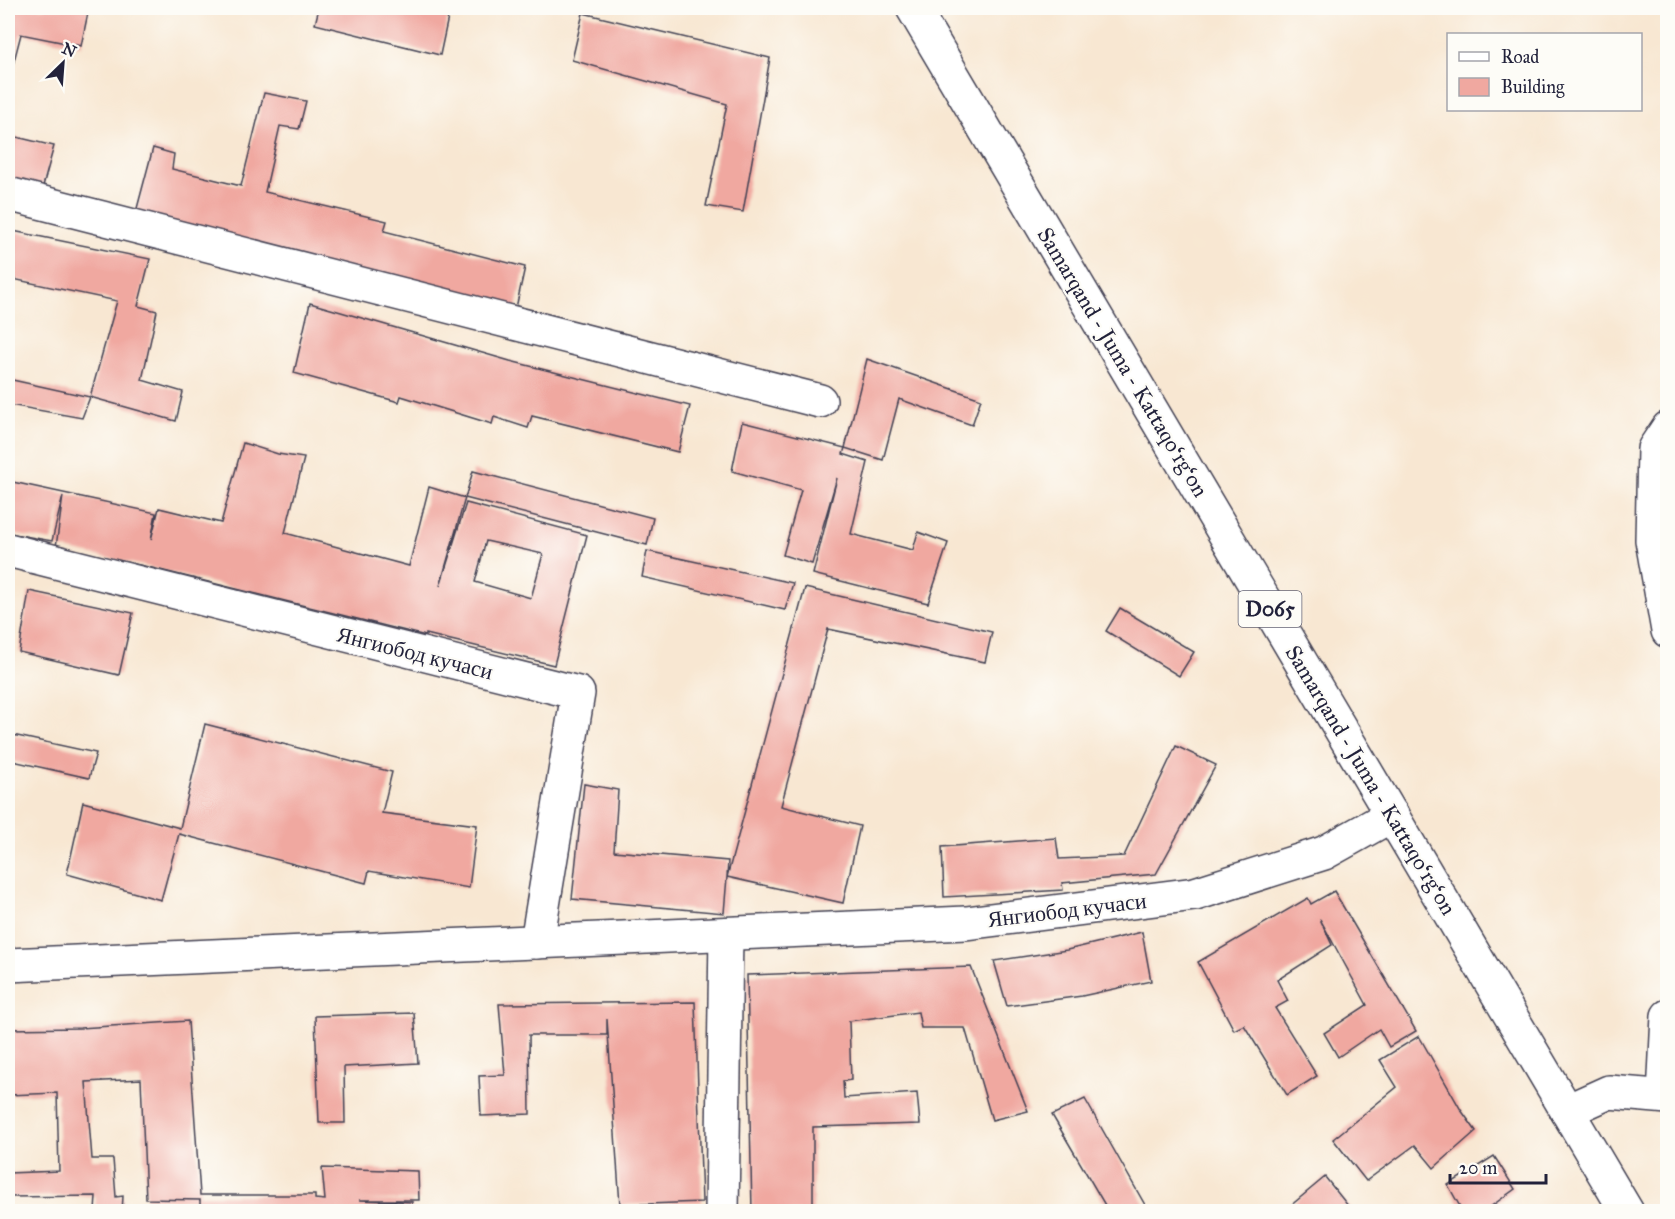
<svg xmlns="http://www.w3.org/2000/svg" width="1675" height="1219" viewBox="0 0 1675 1219" font-family="'IM FELL Great Primer',serif">
<style>
.building{fill:#f0a8a0;fill-rule:evenodd}
.lines{fill:none;stroke-linecap:round;stroke-linejoin:round}
.minor-casing{stroke:#424052;stroke-width:36}
.major-casing{stroke:#424052;stroke-width:36}
.minor{stroke:#fff;stroke-width:33}
.major{stroke:#fff;stroke-width:33}
.labels{text-anchor:middle;dominant-baseline:central;stroke-width:4.5;stroke-linejoin:round;paint-order:stroke}
.shield{fill:#fdfcf7;stroke:#646373;stroke-width:1.5}
.shield-label{font-size:21px;font-weight:bold;fill:#22223b}
.street-label{font-size:22px;fill:#22223b;stroke:#fdfcf7}
</style>
<rect width="100%" height="100%" fill="#fdfcf7"/>
<filter id="ink" filterUnits="userSpaceOnUse"><feTurbulence type="fractalNoise" baseFrequency=".0167" numOctaves="2"/><feDisplacementMap in="SourceGraphic" scale="12" xChannelSelector="R" yChannelSelector="G"/><feConvolveMatrix kernelMatrix="1 2 1 2 8 2 1 2 1" color-interpolation-filters="sRGB"/></filter>
<filter id="wash" filterUnits="userSpaceOnUse"><feTurbulence type="fractalNoise" baseFrequency=".008" numOctaves="4" result="noise"/><feDisplacementMap in="SourceGraphic" scale="24" xChannelSelector="R" yChannelSelector="G"/><feGaussianBlur stdDeviation="1.35" result="paint"/><feColorMatrix in="noise" values="0 0 0 0 0 0 0 0 0 0 0 0 0 0 0 0 0 1.4 0 .05"/><feComposite in="paint" operator="in"/></filter>
<g filter="url(#wash)">
<rect width="100%" height="100%" fill="#f8e7d2"/>
<g id="blocks">
<g class="building">
<polygon points="8,8 89,8 81,46 21,34 8,84"/>
<polygon points="319,8 450,8 440,55 315,24"/>
<polygon points="583,13 770,58 743,212 706,206 727,104 572,60"/>
<polygon points="264,93 306,101 299,129 280,126 265,192 387,221 384,231 525,267 514,317 135,216 153,148 174,154 172,169 241,186"/>
<polygon points="8,135 54,146 43,186 8,178"/>
<polygon points="8,230 150,259 138,306 157,311 142,380 183,392 176,421 90,397 117,301 8,278"/>
<polygon points="310,303 510,361 690,406 678,452 532,416 528,428 494,417 492,424 401,396 399,402 294,373"/>
<polygon points="867,359 981,399 972,425 899,399 883,460 845,448"/>
<polygon points="8,379 90,397 82,418 10,405 8,411"/>
<polygon points="742,422 845,448 843,454 868,462 851,534 913,550 918,532 948,543 928,603 813,574 837,478 812,564 783,555 801,490 732,471"/>
<path d="M243,443L278,454L304,458L285,533L409,566L429,487L465,498L473,471L653,518L647,545L465,498L440,586L466,503L587,535L554,665L426,634V636L144,566L56,547L63,496L52,541L8,533V481L156,513L151,540L159,508L221,523ZM486,541L543,554L531,598L475,582Z"/>
<polygon points="647,551 793,583 785,610 642,577"/>
<polygon points="805,588 992,632 985,662 828,629 781,806 860,826 843,903 727,877 724,913 572,899 584,784 618,790 614,851 728,861 727,877"/>
<polygon points="29,591 133,613 119,675 19,652"/>
<polygon points="1120,608 1194,652 1179,676 1106,631"/>
<polygon points="205,724 392,772 382,813 477,825 469,888 369,871 366,883 179,834 161,900 67,874 83,802 180,828"/>
<polygon points="8,734 96,753 89,778 8,760"/>
<polygon points="1176,746 1216,765 1156,874 1062,883 1063,890 944,897 942,847 1056,838 1059,859 1124,856"/>
<polygon points="1334,891 1416,1031 1389,1047 1379,1029 1338,1057 1324,1033 1367,1005 1320,919 1332,945 1277,980 1288,1001 1275,1008 1317,1076 1287,1095 1244,1025 1234,1030 1198,962 1308,898 1311,904"/>
<polygon points="1142,932 1151,981 1082,996 1007,1006 994,961 1067,950"/>
<polygon points="971,967 1028,1111 992,1120 965,1028 921,1028 918,1012 849,1021 851,1080 843,1081 844,1098 917,1093 920,1124 813,1127 813,1212 752,1212 747,975"/>
<polygon points="695,1002 702,1202 620,1205 607,1019 607,1035 529,1035 530,1114 481,1116 479,1076 505,1075 499,1004"/>
<polygon points="414,1013 418,1063 344,1067 345,1123 319,1123 315,1016"/>
<polygon points="188,1021 200,1195 315,1195 315,1199 325,1200 322,1168 418,1171 419,1200 359,1200 412,1202 411,1212 200,1212 200,1200 146,1199 141,1079 86,1082 92,1159 113,1159 116,1197 123,1196 122,1212 95,1212 96,1196 8,1197 8,1173 59,1171 57,1093 8,1095 8,1029 80,1028"/>
<polygon points="1419,1036 1461,1110 1476,1131 1434,1168 1415,1145 1366,1181 1333,1139 1397,1087 1380,1060"/>
<polygon points="1085,1099 1149,1212 1109,1212 1052,1115"/>
<polygon points="1494,1156 1515,1189 1483,1212 1463,1212 1448,1185"/>
<polygon points="1325,1177 1353,1212 1283,1212"/>
</g>
</g>
</g>
<g filter="url(#ink)">
<use href="#blocks" fill-opacity="0" stroke="#424052" stroke-width="1.5"/>
<g class="lines">
<defs>
<g id="minor">
<polyline points="8,194 820,401"/>
<polyline points="1668,428 1654,449 1652,540 1668,631"/>
<polyline points="8,550 578,693 537,942"/>
<polyline points="8,965 966,923 1195,894 1324,853 1392,815"/>
<polyline points="1664,1096 1668,1016"/>
<polyline points="1567,1111 1609,1092 1668,1097"/>
<polyline points="722,1212 726,934"/>
</g>
<polyline id="major" points="913,8 1627,1212"/>
</defs>
<use href="#minor" class="minor-casing"/>
<use href="#major" class="major-casing"/>
<use href="#minor" class="minor"/>
<use href="#major" class="major"/>
</g>
</g>
<g class="labels">
<rect class="shield" x="1238.5" y="591" width="63" height="36" rx="4.5"/>
<g class="shield-label">
<text x="1270" y="609">D065</text>
</g>
<g class="street-label">
<text transform="translate(1123 362) rotate(59)">Samarqand - Juma - Kattaqo‘rg‘on</text>
<text transform="translate(415 653) rotate(14)">Янгиобод кучаси</text>
<text transform="translate(1371 780) rotate(59)">Samarqand - Juma - Kattaqo‘rg‘on</text>
<text transform="translate(1067 910) rotate(-7)">Янгиобод кучаси</text>
</g>
</g>
<rect width="1675" height="1219" fill="none" stroke="#fdfcf7" stroke-width="30"/>
<rect x="1447" y="33" width="195" height="78" fill="#fdfcf7" stroke="#a5a5ac" stroke-width="1.5"/>
<rect x="1459" y="52" width="30" height="9" fill="#ffffff" stroke="#a5a5ac" stroke-width="1.5"/>
<text x="1501" y="63" font-size="18" fill="#22223b">Road</text>
<rect x="1459" y="78" width="30" height="18" fill="#f0a8a0" stroke="#a5a5ac" stroke-width="1.5"/>
<text x="1501" y="93" font-size="18" fill="#22223b">Building</text>
<g transform="translate(63 63) rotate(25)" stroke="#fdfcf7" stroke-width="4.5" paint-order="stroke">
<path d="M0-4.5L10 22L0 15L-10 22Z" fill="#22223b"/>
<text y="-9" font-size="16" font-weight="bold" text-anchor="middle" fill="#22223b">N</text>
</g>
<path d="M1450 1174v9h96v-9" fill="none" stroke="#22223b" stroke-width="3"/>
<text x="1459" y="1174" font-size="18" fill="#22223b" stroke="#fdfcf7" stroke-width="4.5" paint-order="stroke">20 m</text>
</svg>
